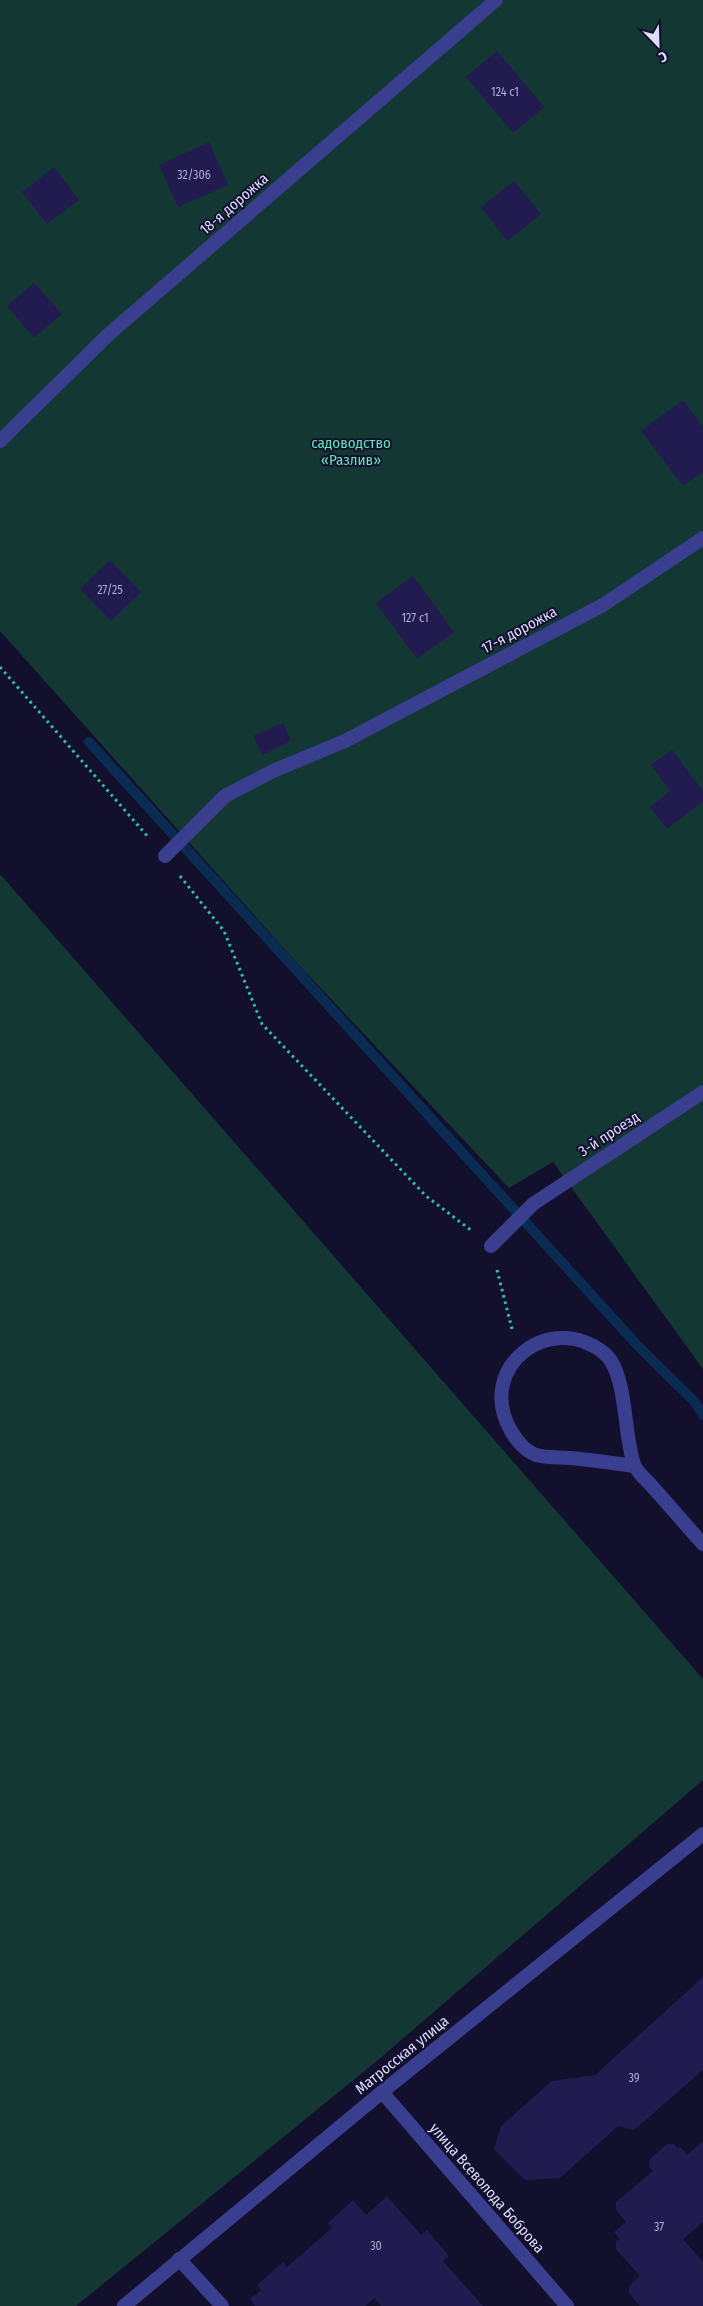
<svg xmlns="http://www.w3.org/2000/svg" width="703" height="2306" viewBox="0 0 703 2306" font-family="'Fira Sans Condensed',sans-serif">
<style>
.green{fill:#133833}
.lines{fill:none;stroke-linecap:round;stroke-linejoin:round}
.stream{stroke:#0b2c52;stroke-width:10}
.building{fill:#211b4f}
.path{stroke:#2bc5ac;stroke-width:3;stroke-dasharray:2.5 4;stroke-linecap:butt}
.service{stroke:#393e8e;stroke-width:14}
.minor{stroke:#393e8e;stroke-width:14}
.labels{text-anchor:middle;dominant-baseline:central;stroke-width:4;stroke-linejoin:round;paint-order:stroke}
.number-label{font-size:12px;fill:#aeacd3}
.street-label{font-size:15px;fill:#ddf;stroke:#13102d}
.park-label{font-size:15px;fill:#61e6b8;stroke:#13102d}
</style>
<rect width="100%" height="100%" fill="#13102d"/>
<g class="green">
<polygon points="0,0 703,0 703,1369 553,1162 509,1188 297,963 0,631"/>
<polygon points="0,874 703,1679 703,1780 378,2060 76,2306 0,2306"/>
</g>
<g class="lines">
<polyline class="stream" points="89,742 638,1346 695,1402 703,1415"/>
</g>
<g class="building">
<polygon points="497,51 544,107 513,133 466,77"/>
<polygon points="209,142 228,185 178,207 159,165"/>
<polygon points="54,167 79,200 47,224 22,192"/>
<polygon points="514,181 541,214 507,241 481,207"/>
<polygon points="34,283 62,314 34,338 7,306"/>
<polygon points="683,400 703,427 703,472 683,486 641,431"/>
<polygon points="110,560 141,592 111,621 80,589"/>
<polygon points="413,576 454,632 417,659 376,603"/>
<polygon points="283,723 291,741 262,755 253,736"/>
<polygon points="672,750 703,791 703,801 667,829 650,807 670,791 651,765"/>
<polygon points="703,1977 703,2070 634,2130 618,2126 560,2178 525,2180 494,2149 501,2126 552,2081 595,2075"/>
<polygon points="703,2141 703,2222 683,2239 703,2262 703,2306 640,2306 629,2293 629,2286 640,2276 616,2249 616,2241 620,2239 614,2232 626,2222 616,2210 616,2202 653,2171 649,2167 650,2159 667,2144 674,2144 678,2149 681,2147 687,2155"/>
<polygon points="387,2196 421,2235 427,2230 449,2256 443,2261 483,2306 381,2306 374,2298 365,2306 255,2306 250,2299 261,2290 257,2285 283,2262 287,2267 332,2228 328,2223 353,2200 366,2215"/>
</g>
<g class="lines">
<g class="path">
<polyline points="0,667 149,838"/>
<polyline points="180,876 224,931 262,1024 426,1196 472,1231"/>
<polyline points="497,1270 512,1329"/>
</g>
<g class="service">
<polyline points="165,856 225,796 273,771 345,741"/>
<polyline points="491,1246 533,1204"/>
<polyline points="179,2259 222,2306"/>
</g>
<g class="minor">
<polyline points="0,441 109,334 496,0"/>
<polyline points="345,741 603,605 703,538"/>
<polyline points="533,1204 703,1092"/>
<path d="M634,1466C613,1463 592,1460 570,1458C560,1457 546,1458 536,1455C525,1451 515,1439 510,1429C476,1367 550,1310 604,1353C628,1373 623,1434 634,1464C636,1471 645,1479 650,1484C668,1504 685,1524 703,1544"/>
<polyline points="382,2092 567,2306"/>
<polyline points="124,2306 382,2092 703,1834"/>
</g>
</g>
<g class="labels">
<g class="number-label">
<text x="505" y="92">124 с1</text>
<text x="194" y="175">32/306</text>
<text x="110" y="590">27/25</text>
<text x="415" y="618">127 с1</text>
<text x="634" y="2078">39</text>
<text x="659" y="2227">37</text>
<text x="376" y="2246">30</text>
</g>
<g class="street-label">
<text transform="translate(234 204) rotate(-41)">18-я дорожка</text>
<text transform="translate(519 630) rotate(-28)">17-я дорожка</text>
<text transform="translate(609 1134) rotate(-33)">3-й проезд</text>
<text transform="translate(402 2055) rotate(-39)">Матросская улица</text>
<text transform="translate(487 2188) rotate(49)">улица Всеволода Боброва</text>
</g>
<g class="park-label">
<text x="351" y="443">садоводство<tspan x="351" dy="17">«Разлив»</tspan></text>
</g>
</g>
<g transform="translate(658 45) rotate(157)" stroke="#13102d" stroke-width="4" paint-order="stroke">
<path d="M0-4L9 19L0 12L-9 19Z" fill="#ddddff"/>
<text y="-8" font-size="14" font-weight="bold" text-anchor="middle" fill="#ddddff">С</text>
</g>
</svg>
